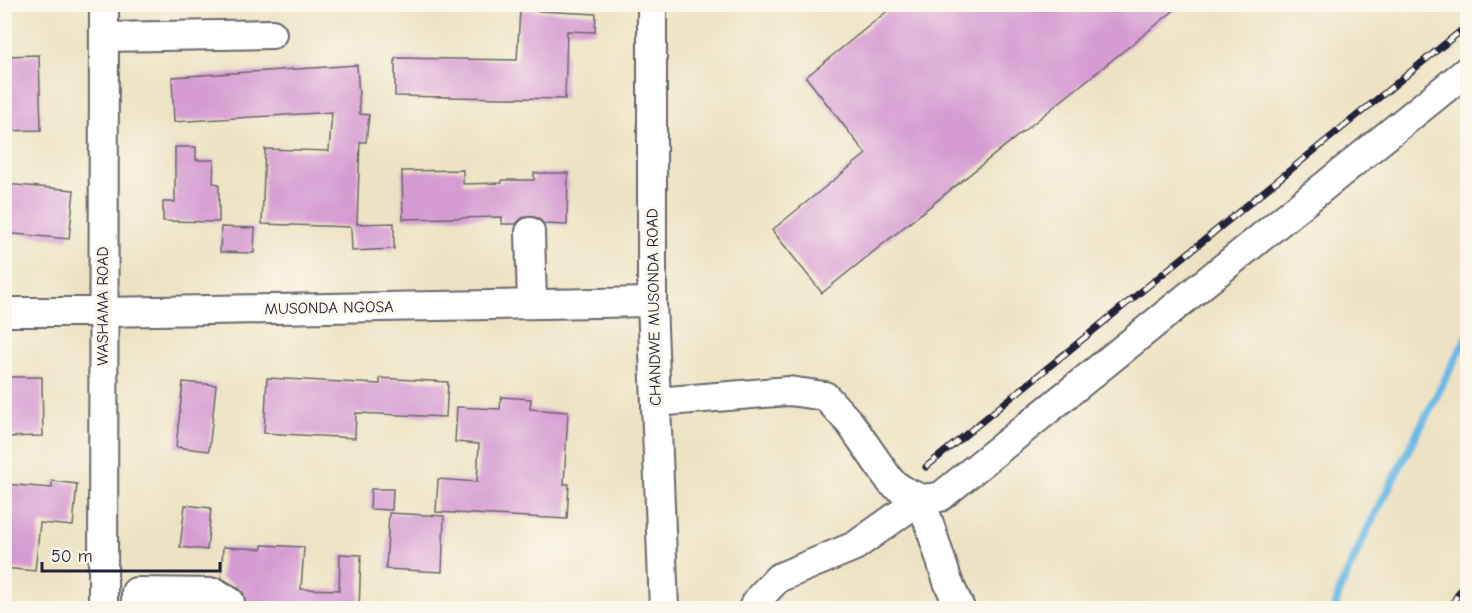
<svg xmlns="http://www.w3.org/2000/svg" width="1472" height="613" viewBox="0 0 1472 613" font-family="'Comic Neue',sans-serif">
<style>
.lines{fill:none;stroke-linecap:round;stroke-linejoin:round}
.stream{stroke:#6bb9e5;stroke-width:8}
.building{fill:#d69bd2}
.minor-casing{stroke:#69666b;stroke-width:32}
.minor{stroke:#fff;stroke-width:28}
.rail-casing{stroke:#22223b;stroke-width:7}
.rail{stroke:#fbf7ec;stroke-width:4.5;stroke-dasharray:14;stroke-linecap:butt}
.labels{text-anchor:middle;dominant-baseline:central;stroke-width:6;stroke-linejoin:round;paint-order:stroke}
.street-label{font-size:16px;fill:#22223b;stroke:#fbf7ec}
</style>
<rect width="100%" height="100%" fill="#fbf7ec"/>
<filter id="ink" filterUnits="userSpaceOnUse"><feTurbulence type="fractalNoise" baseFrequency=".0167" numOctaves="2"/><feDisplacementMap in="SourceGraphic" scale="12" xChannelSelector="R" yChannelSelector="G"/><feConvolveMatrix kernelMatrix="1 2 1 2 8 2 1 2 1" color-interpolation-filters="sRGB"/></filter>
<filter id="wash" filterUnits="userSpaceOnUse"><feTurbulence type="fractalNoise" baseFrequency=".008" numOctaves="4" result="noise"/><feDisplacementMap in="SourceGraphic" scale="24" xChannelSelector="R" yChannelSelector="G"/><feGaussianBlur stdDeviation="1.35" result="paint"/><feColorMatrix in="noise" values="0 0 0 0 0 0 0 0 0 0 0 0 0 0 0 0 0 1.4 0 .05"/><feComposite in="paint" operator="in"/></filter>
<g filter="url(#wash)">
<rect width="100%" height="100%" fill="#ede3c4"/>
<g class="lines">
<polyline class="stream" points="1335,608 1340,589 1368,528 1468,335"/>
</g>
<g id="blocks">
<g class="building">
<polygon points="896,4 1182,4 822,293 772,230 866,154 806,77"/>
<polygon points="520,10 596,14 595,32 567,31 565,99 395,96 395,58 517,60"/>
<polygon points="39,55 41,130 4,131 4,56"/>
<polygon points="357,65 360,114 369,115 366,142 360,142 357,224 394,223 394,249 352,251 351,227 262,224 265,149 329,151 332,112 174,122 172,77"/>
<polygon points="175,147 196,147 196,160 214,160 213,183 219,184 219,222 163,221 163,202 175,202"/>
<polygon points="463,170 463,184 502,183 502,180 534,180 534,173 568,173 567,225 544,224 538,218 530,216 522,218 516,224 502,224 502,217 403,219 402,171"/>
<polygon points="4,184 74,190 69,239 4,233"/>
<polygon points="221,227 255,228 254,253 220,252"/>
<polygon points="4,377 42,377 43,436 4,437"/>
<polygon points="267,378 380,384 380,378 448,382 446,417 356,413 355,438 264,433"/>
<polygon points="183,382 216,385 209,451 176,447"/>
<polygon points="501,397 531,399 530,409 568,412 564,484 569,484 567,519 436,512 438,479 477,482 479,444 455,442 457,407 500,409"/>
<polygon points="52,481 77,484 73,526 40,523 35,571 4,568 4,484 52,488"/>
<polygon points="371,489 393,489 392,510 370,509"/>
<polygon points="185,505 211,508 207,550 180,547"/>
<polygon points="389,513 444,516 442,572 386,569"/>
<polygon points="262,545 304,547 301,589 339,590 340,554 361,555 359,609 246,609 244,594 239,588 221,578 223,547 262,549"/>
</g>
</g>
</g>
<g filter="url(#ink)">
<use href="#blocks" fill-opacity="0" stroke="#69666b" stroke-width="1.5"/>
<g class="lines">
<defs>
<g id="minor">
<polyline points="652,4 652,302 664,608"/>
<polyline points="104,37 272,34"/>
<polyline points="530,232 532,304"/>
<polyline points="4,312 103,312 652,302"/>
<polyline points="656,402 789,391 825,396 850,423 891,482 904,491 921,499 940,497 1468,70"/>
<polyline points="103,608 104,4"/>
<polyline points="136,608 136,592 216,593 230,602 230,608"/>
<polyline points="753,608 760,597 778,578 855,546 921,499 948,582 960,608"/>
</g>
</defs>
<use href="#minor" class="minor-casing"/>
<use href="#minor" class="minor"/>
<defs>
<g id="rail">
<polyline points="926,467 1468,25"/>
<polyline points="1450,608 1468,577"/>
</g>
</defs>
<use href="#rail" class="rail-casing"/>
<use href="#rail" class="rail"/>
</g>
</g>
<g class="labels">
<g class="street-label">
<text transform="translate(103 306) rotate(-90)">WASHAMA ROAD</text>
<text transform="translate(654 307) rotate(-91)">CHANDWE MUSONDA ROAD</text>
<text transform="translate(329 308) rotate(-1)">MUSONDA NGOSA</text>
</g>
</g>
<rect width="1472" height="613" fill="none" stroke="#fbf7ec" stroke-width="24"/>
<path d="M42 562v9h178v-9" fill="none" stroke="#22223b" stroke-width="3"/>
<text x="51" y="562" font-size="18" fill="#22223b" stroke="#fbf7ec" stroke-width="4.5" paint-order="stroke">50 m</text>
</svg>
